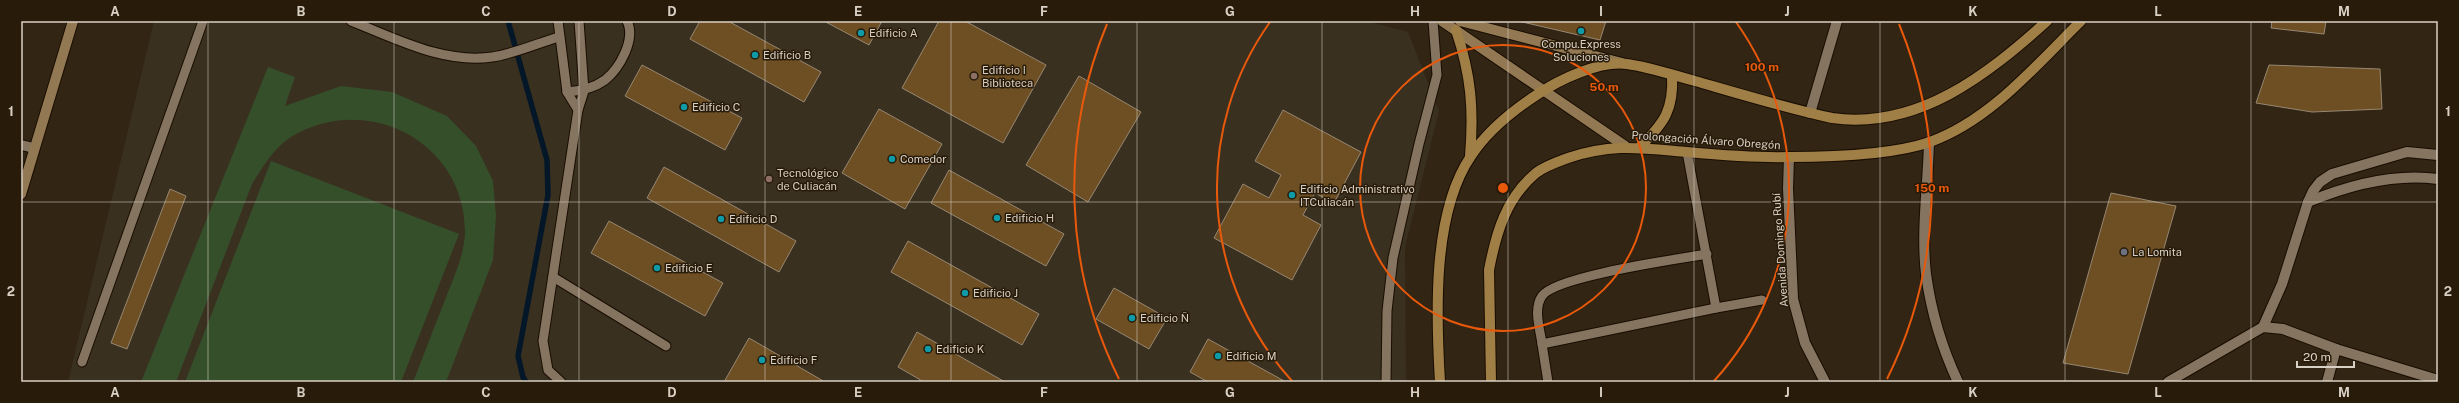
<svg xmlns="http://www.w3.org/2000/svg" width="2459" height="403" viewBox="0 0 2459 403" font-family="'Public Sans',sans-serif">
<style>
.commercial{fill:#3a3020}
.green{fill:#354f2b}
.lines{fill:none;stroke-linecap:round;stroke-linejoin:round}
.stream{stroke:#031728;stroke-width:5.5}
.building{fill:#6d4f23;stroke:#978772}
.lane-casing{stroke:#190d00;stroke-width:11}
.street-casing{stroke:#190d00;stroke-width:12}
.secondary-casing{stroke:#190d00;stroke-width:12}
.primary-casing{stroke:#190d00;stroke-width:12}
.lane{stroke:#847460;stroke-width:9}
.street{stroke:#847460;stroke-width:10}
.secondary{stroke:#927954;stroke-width:10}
.primary{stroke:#a07f47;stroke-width:10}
.grid{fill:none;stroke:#d9d0c5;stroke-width:1;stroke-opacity:0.55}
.ring{fill:none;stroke:#e8590c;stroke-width:2}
.culture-dot{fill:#0f9aa8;stroke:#281b09;stroke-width:1.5}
.education-dot{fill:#8d6e63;stroke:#281b09;stroke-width:1.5}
.worship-dot{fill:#6b7280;stroke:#281b09;stroke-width:1.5}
.labels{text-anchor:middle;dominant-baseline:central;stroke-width:3;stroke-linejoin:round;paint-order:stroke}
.poi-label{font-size:11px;fill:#d9d0c5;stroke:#281b09;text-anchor:start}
.street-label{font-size:11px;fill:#d9d0c5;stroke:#281b09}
.centre{fill:#e8590c;stroke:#281b09;stroke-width:2}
.ring-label{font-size:12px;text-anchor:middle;font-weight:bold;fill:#e8590c;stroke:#281b09;stroke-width:3;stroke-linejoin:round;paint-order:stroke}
.neatline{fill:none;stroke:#d9d0c5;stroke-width:1.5}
.grid-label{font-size:13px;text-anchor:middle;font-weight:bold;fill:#d9d0c5}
</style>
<rect width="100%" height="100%" fill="#322513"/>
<polygon class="commercial" points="154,21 1366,21 1408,32 1439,111 1405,247 1406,382 68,382"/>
<g class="green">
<path d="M268,67L295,77L285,106L341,86L392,92L447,116L476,146L493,181L496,216L493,260L446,382H413C424,355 434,327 445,300C453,279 465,254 465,231C465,145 373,94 298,133C277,143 264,165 252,184L176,382H141Z"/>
<polygon points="271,161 459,234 401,382 185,382"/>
</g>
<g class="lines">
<polyline class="stream" points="508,21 547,160 548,195 518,356 523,377 526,382"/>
</g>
<g class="building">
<polygon points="700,21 728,21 821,72 804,102 690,39"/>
<polygon points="824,21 882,21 869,45"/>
<polygon points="939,21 965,21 1046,65 1003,143 902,88"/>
<polygon points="1518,21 1606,21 1600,40"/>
<polygon points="2272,21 2326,21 2324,34 2271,28"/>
<polygon points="642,65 742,118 725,150 625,96"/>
<polygon points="2269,65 2380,69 2382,109 2312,112 2256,103"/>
<polygon points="1079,76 1141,112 1088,202 1026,165"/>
<polygon points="879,109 942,144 905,209 842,173"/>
<polygon points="1283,110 1361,152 1334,203 1315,193 1303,215 1321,225 1292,280 1214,238 1243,184 1269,198 1281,175 1255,161"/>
<polygon points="664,167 796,241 779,272 647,198"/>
<polygon points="949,170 1064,234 1046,266 931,203"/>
<polygon points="170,189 186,196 127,349 111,343"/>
<polygon points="2111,193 2176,206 2128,374 2063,363"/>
<polygon points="609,221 723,283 705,316 591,253"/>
<polygon points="908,241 1039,314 1022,345 891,272"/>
<polygon points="1114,288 1167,318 1149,349 1096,319"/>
<polygon points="917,332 1005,382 924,382 898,367"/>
<polygon points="749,338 825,382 724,382"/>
<polygon points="1208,339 1286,382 1208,382 1190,372"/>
</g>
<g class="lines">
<defs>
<g id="lane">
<path d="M351,21C395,38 443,64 492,57C514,54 538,43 559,37"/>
<polyline points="558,21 567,92 578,110"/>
<path d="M567,92C581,91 594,88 605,80C620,68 636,39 627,21"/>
<polyline points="553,277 666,346"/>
<polyline points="1716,308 1762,300"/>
<path d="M1542,344C1540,329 1533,309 1542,296C1555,276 1678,259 1707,254"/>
<polyline points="82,362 203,21"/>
<polyline points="561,382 548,370 543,341 578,110 584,91 579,21"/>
<polyline points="1386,382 1387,311 1393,258 1419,144 1437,75 1433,21"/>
<polyline points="1548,382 1542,344 1716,308 1687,152"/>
</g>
<g id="street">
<polyline points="1810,113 1837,21"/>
<path d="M1929,142C1928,185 1921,232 1926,274C1931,311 1942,348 1958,382"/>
<polyline points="21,145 34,148"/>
<polyline points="1789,157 1788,188 1793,299 1805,343 1825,382"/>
<path d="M2308,202C2349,185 2394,173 2438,179"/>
<polyline points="2263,327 2282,284 2308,202 2313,191 2320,182 2332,174 2407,152 2438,155"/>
<polyline points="2168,382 2263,327 2283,329 2336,349 2438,380"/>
<polyline points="2327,382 2336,349"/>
</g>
<g id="secondary">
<polyline points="1442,21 1625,146"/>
<polyline points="1460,21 1622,63"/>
<polyline points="21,194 73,21"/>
</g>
<g id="primary">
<path d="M1456,30C1471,75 1474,109 1470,156"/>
<path d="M1640,147C1664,123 1674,110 1672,75"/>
<path d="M1440,382C1436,315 1432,213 1471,156C1488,130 1512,111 1538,94C1559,80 1600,60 1627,64C1649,67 1673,75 1695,81C1740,94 1786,108 1832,118C1918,130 1987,75 2047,21"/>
<path d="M1491,382L1489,270C1496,233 1506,198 1536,173C1545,166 1557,162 1568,158C1612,143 1641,148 1687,152C1720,155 1755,158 1789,157C1830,157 1892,155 1930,142C1991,120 2036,65 2081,21"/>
</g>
</defs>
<use href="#lane" class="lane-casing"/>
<use href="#street" class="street-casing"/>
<use href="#secondary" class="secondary-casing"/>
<use href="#primary" class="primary-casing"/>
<use href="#lane" class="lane"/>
<use href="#street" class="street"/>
<use href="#secondary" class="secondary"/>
<use href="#primary" class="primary"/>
</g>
<path class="grid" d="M208,21V382M394,21V382M579,21V382M765,21V382M951,21V382M1137,21V382M1322,21V382M1508,21V382M1694,21V382M1880,21V382M2065,21V382M2251,21V382M21,202H2438"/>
<g class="ring">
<circle cx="1503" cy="188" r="143"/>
<path d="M1292 381A286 286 0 0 1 1270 22M1736 22A286 286 0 0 1 1714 381"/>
<path d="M1119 379A429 429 0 0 1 1107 24M1899 24A429 429 0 0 1 1887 379"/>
</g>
<g class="culture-dot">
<circle cx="1581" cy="31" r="4"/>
<circle cx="861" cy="33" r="4"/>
<circle cx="755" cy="55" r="4"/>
<circle cx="684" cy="107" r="4"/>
<circle cx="892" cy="159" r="4"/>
<circle cx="1292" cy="195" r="4"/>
<circle cx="997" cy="218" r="4"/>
<circle cx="721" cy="219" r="4"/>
<circle cx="657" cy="268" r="4"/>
<circle cx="965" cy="293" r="4"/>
<circle cx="1132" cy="318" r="4"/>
<circle cx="928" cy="349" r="4"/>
<circle cx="1218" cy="356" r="4"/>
<circle cx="762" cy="360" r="4"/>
</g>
<g class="education-dot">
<circle cx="974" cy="76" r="4"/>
<circle cx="769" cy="179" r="4"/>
</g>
<circle class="worship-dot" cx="2124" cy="252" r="4"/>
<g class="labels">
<g class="poi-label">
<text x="869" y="33">Edificio A</text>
<text x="1581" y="44" text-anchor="middle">Compu.Express<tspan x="1581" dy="13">Soluciones</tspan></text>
<text x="763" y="55">Edificio B</text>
<text x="982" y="70">Edificio I<tspan x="982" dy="13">Biblioteca</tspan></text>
<text x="692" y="107">Edificio C</text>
<text x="900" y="159">Comedor</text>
<text x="777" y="173">Tecnológico<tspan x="777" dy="13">de Culiacán</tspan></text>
<text x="1300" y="189">Edificio Administrativo<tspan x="1300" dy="13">ITCuliacán</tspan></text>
<text x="1005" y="218">Edificio H</text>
<text x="729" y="219">Edificio D</text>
<text x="2132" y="252">La Lomita</text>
<text x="665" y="268">Edificio E</text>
<text x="973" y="293">Edificio J</text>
<text x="1140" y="318">Edificio Ñ</text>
<text x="936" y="349">Edificio K</text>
<text x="1226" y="356">Edificio M</text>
<text x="770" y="360">Edificio F</text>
</g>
<g class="street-label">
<text transform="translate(1706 140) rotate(4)">Prolongación Álvaro Obregón</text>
<text transform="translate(1780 250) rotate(-94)">Avenida Domingo Rubí</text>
</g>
</g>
<circle cx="1503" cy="188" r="6" class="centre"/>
<g class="ring-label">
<text x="1762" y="71">100 m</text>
<text x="1604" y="91">50 m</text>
<text x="1932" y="192">150 m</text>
</g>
<rect width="2459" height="403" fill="none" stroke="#281b09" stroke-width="44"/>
<path d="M2297 361v6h57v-6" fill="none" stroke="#d9d0c5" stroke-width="2"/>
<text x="2303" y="361" font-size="12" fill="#d9d0c5" stroke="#281b09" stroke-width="3" paint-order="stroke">20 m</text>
<rect x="22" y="22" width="2415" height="359" class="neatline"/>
<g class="grid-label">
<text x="115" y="16">A</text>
<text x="301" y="16">B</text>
<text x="486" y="16">C</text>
<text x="672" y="16">D</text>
<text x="858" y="16">E</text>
<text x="1044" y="16">F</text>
<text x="1230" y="16">G</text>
<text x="1415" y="16">H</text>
<text x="1601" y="16">I</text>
<text x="1787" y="16">J</text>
<text x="1973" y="16">K</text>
<text x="2158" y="16">L</text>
<text x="2344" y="16">M</text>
<text x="11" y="116">1</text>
<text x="2448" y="116">1</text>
<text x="11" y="296">2</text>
<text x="2448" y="296">2</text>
<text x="115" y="397">A</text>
<text x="301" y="397">B</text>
<text x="486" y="397">C</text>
<text x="672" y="397">D</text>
<text x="858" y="397">E</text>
<text x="1044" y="397">F</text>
<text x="1230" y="397">G</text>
<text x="1415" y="397">H</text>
<text x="1601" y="397">I</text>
<text x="1787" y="397">J</text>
<text x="1973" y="397">K</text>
<text x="2158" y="397">L</text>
<text x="2344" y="397">M</text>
</g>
</svg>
